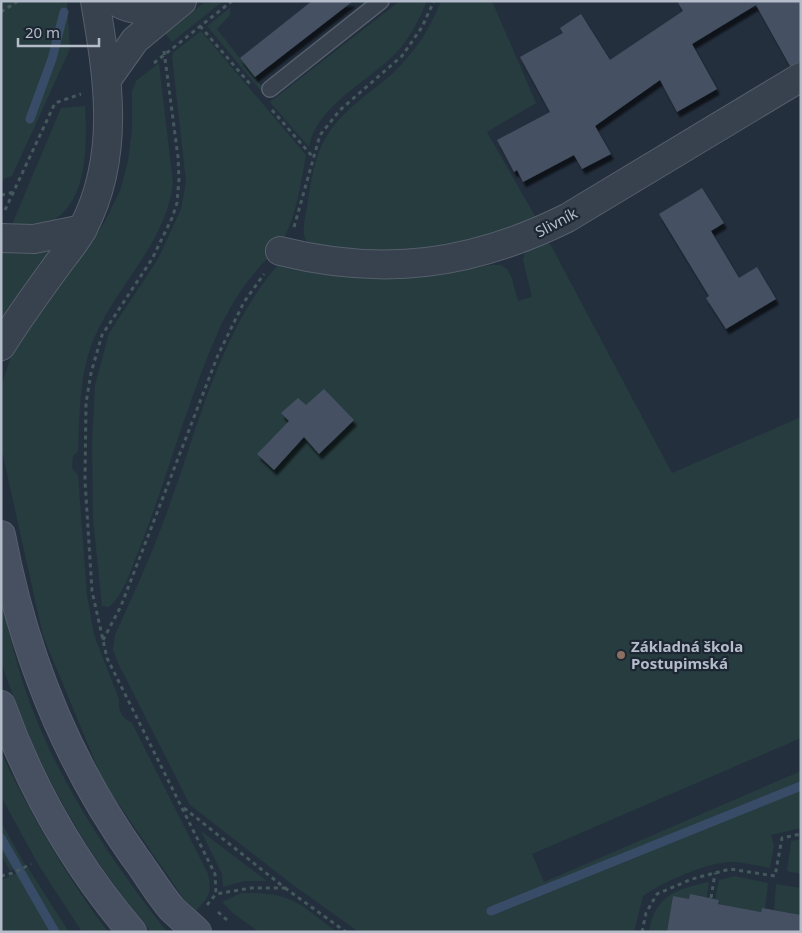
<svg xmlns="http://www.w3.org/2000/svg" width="802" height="933" viewBox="0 0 802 933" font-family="'Noto Sans',sans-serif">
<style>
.green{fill:#263c3f}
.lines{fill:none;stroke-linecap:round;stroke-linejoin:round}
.stream{stroke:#394c67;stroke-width:9}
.building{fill:#455162;filter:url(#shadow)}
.lane-casing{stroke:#565f6c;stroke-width:18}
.street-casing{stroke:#565f6c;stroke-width:30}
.secondary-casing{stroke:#565f6c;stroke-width:30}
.path{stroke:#44595c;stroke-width:3;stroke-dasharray:4 4;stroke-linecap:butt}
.lane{stroke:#38414e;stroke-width:15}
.street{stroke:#38414e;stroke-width:28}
.secondary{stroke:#465061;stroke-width:28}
.education-dot{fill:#8d6e63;stroke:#1d2633;stroke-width:2}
.labels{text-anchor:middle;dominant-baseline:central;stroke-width:4.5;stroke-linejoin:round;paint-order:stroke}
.street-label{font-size:15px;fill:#b4bcc9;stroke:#1d2633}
.poi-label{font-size:15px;font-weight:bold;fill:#b4bcc9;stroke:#1d2633;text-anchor:start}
</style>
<defs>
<filter id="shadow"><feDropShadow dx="3" dy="5.5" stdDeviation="1" flood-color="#0009"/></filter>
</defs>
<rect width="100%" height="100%" fill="#242f3e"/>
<g class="green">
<polygon points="1,1 67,1 70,49 12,176 1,180"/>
<polygon points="206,1 223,1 172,42 165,33"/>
<path d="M400,1H427C419,20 410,38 396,53C369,81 316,106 309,147L270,102Z"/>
<path d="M441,1H492L536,103L487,132L539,223C517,231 493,242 470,246C443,250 324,260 307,242C303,237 304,230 304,224C310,196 311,160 327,136C343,109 371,93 393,73C415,52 430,29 441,1Z"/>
<polygon points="230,8 230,15 217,29 264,89 261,91 207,26"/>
<path d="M201,31L306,155C301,182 297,212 285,236C277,250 266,259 256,271C241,288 227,312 218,332C187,402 168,476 140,547C132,566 125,593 109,607L102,606L93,519L92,442L95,385L109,333L158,259L181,209L186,182L172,56L174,52Z"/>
<path d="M159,63L173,183C166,242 119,283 96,334C79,370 80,412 78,451L73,456L72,468L78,475L87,595L94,635L119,699C118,711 121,717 132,723L208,874C212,894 209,896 196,911L186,902L104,783L43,636L1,446V387L11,356L25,328L104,223L120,191L128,161L132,130V92L136,81Z"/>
<path d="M85,106C87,143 89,205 48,223C37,228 22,227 10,229L61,108Z"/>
<path d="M548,240L672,473L801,417V738L532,854L544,882L801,771V828L771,835L774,845L770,868C758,866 744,862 731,862C708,862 663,882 643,896L634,932H359L293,885L190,805L118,663L113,650L115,635C132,597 150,559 164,520C198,431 217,333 282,260L395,277L443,273L491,265H501L507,269L512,279L518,301L532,297L523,260L525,252Z"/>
<polygon points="60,241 1,322 1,248"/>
<path d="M1,602C9,630 15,658 24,686C54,776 109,858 167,932H151C95,866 48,787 17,706C12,691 4,674 1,659C0,641 1,620 1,602Z"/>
<path d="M1,752C31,816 66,876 108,932H82L38,864L2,798Z"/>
<polygon points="1,822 25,865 10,871 1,854"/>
<polygon points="201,831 267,881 245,881 223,887 222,874"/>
<polygon points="801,839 801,874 787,871 791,841"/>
<polygon points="28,868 69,932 1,932 1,880"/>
<polygon points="735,876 768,883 765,908 762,908 761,912 718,904 719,900 715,899 719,880"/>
<path d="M709,882L707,897L689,899L673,896L667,932H649C655,896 675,889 709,882Z"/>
<polygon points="776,884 801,888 801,920 792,913 774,910"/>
<path d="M241,893C292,892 298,903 337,932H259L234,914L222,902Z"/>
</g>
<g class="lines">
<g class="stream">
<polyline points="30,119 52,59 64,12"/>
<polyline points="1,838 55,932"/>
<polyline points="491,911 801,786"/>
</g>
</g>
<g class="building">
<polygon points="312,1 353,1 255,77 240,58"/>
<polygon points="677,1 801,1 801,61 790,66 756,5 692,44 717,89 677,112 660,80 595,126 611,154 582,169 574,155 523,182 517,170 514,172 497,140 550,112 520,57 563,33 560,28 581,14 610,60 683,11"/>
<polygon points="702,188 724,223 711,231 739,278 757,267 776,299 726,329 706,298 709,296 659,214"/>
<polygon points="324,389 354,420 319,454 304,437 274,470 257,454 289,421 281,413 298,398 306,405"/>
<polygon points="690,894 719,900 718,904 761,912 762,908 801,915 801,932 667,932 673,896 689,899"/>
</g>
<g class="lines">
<defs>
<polyline id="lane" points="270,89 381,1"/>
<g id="street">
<path d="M115,1C136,14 153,10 176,5"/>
<polyline points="108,78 135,40 182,1"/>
<polyline points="1,238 34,239 83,229"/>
<path d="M280,251C384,277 472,265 567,218L801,77"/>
<path d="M1,346C18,319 36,294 55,268C64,255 76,242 83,228C121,156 108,77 95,1"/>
</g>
<g id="secondary">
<path d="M1,535C23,652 66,760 134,856C147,873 158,893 172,909C180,917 189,924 197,932"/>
<path d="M1,705C31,788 75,865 132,932"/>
</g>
</defs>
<use href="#lane" class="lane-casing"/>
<use href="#street" class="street-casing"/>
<use href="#secondary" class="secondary-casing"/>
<g class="path">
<polyline points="1,12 18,1"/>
<polyline points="200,26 250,84"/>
<polyline points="164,51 178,157 179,179 177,203 172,218 152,259 102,335 91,373 86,403 85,481 92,591 107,658 215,874 216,894 207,905"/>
<polyline points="154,63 232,1"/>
<polyline points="272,110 312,156"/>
<polyline points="1,195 15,192"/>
<polyline points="5,210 55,103 81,94"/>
<polyline points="294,227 320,135 340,110 402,56 422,27 434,1"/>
<polyline points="103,640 121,606 218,355 244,302 264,274"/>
<polyline points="184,808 285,888 251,888 216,894"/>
<polyline points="1,876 13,873 31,864"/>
<polyline points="285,888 346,932"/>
<polyline points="711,898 715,873"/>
<polyline points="218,912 227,920"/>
<polyline points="642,932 646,913 657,894 692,879 730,869 775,876 782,838 801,834"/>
</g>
<use href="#lane" class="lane"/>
<use href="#street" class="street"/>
<use href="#secondary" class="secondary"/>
</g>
<circle class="education-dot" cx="621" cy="655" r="5"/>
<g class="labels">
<g class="street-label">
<text transform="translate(556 222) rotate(-28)">Slivník</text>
</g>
<g class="poi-label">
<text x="631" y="646">Základná škola<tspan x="631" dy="17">Postupimská</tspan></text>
</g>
</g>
<rect width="802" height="933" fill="none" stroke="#b4bcc9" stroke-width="5"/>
<path d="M18 38v8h81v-8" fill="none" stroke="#b4bcc9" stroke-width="2.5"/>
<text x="25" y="38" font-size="15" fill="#b4bcc9" stroke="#1d2633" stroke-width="4" paint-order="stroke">20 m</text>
</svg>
